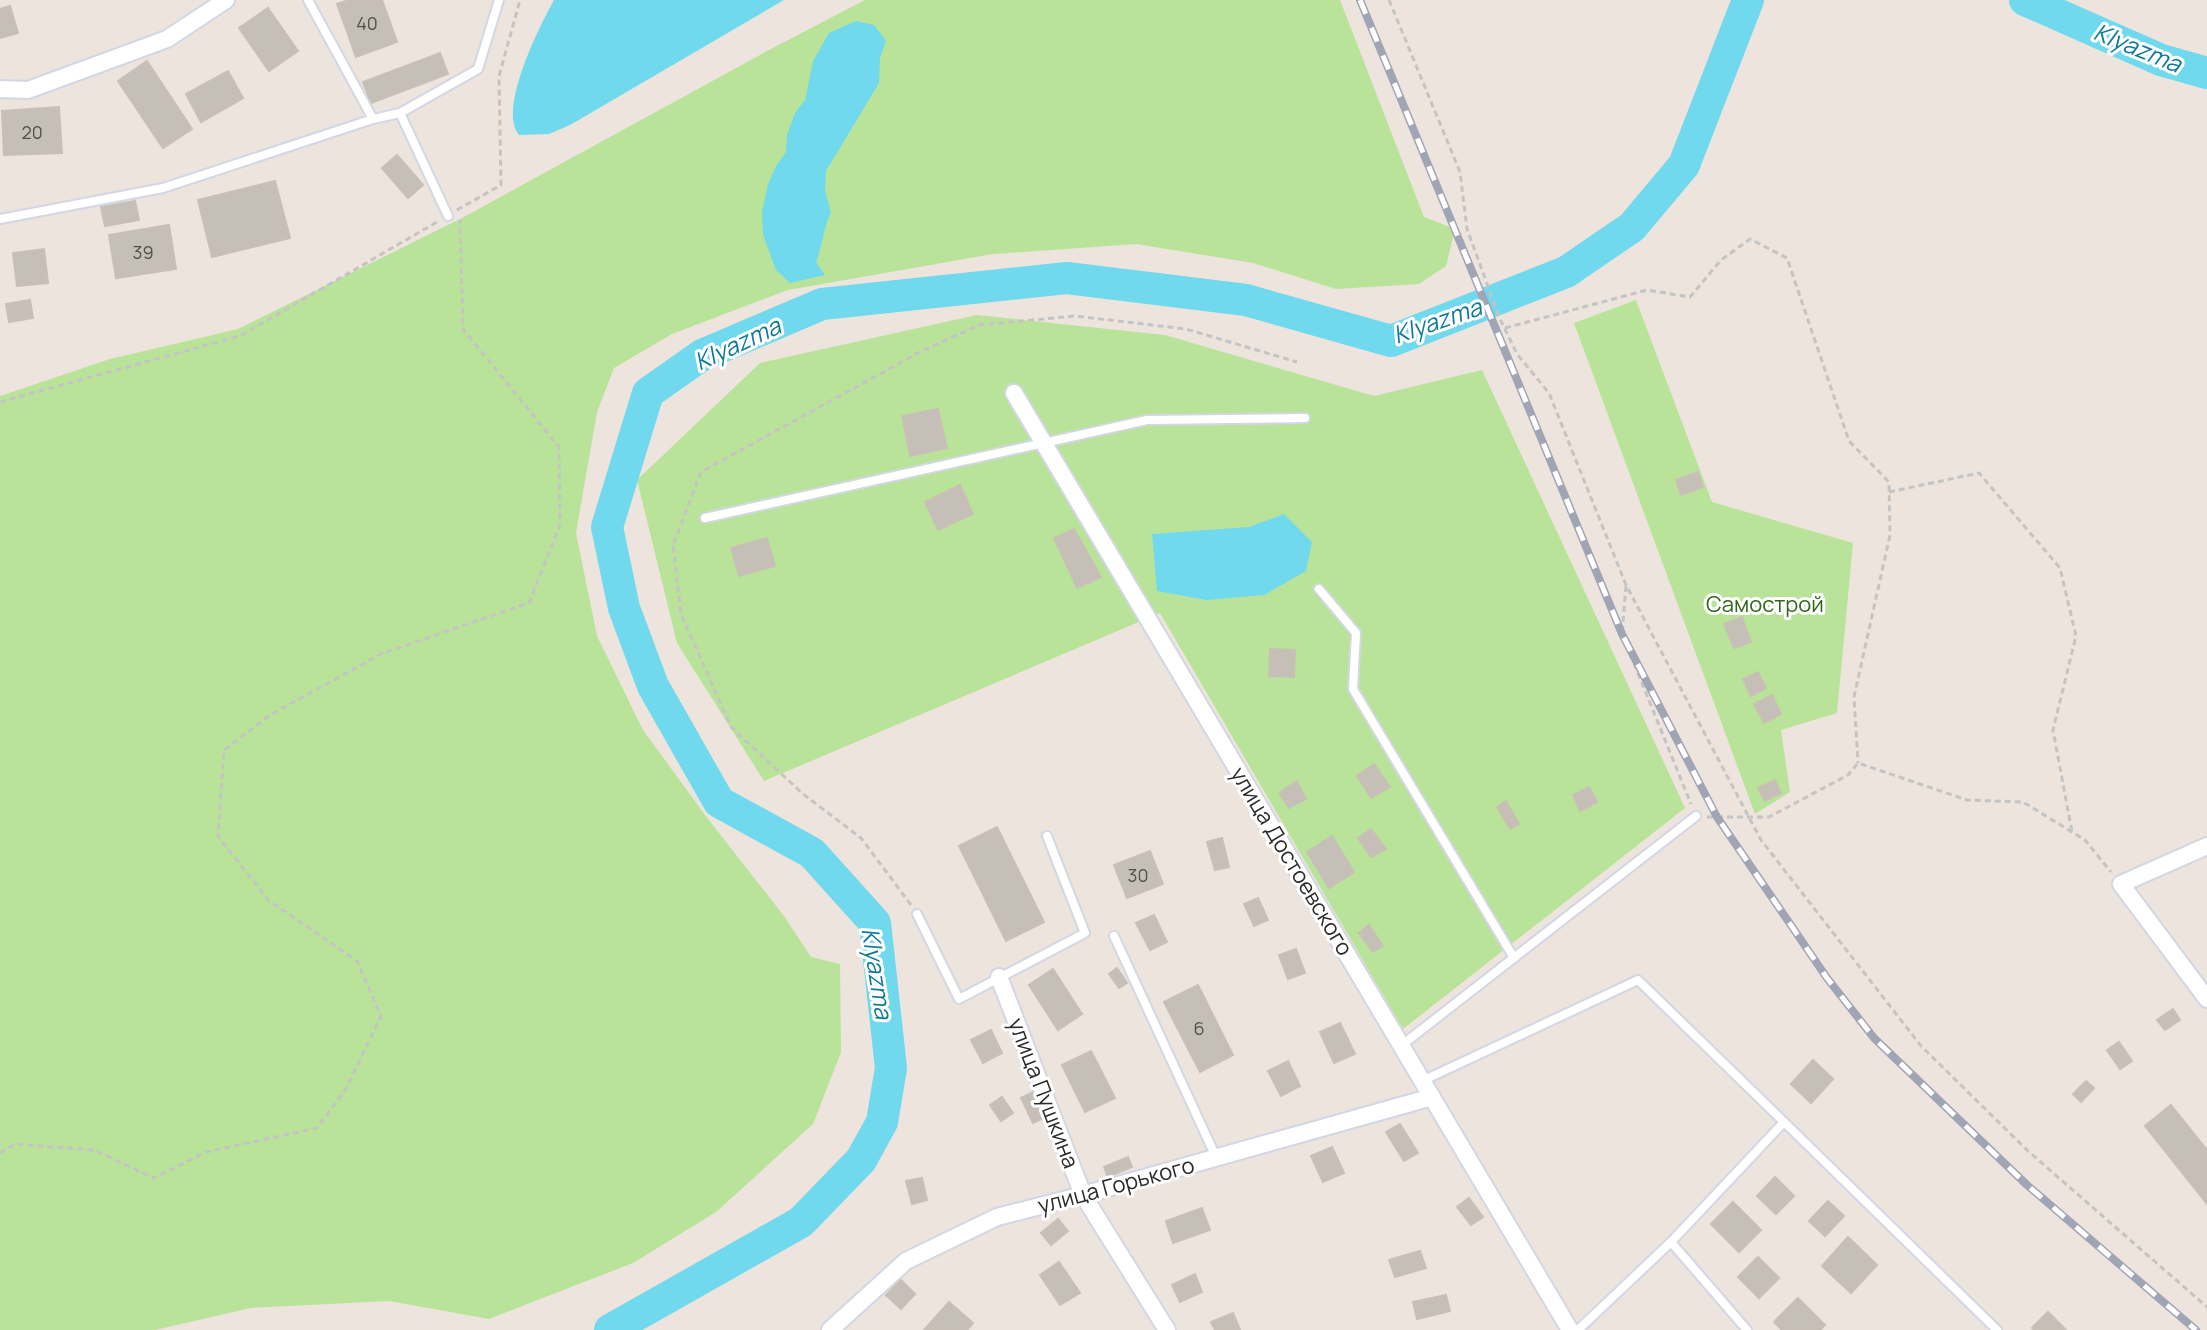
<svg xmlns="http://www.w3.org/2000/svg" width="2207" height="1330" viewBox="0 0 2207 1330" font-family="Manrope,sans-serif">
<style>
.green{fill:#bae39a}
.water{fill:#71d9ed}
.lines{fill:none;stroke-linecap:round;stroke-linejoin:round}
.river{stroke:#71d9ed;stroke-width:32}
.building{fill:#c5bfb8;stroke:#c8c0b6;stroke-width:2}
.service-casing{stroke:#d2d7e3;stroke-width:12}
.minor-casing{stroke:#d2d7e3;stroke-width:20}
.path{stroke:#c4c4c4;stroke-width:3;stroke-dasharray:6 4;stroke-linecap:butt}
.service{stroke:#fff;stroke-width:8}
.minor{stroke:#fff;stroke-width:16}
.rail-casing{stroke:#a0a5b5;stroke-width:8}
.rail{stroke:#fff;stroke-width:5;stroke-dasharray:15;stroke-linecap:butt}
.labels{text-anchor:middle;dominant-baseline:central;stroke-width:6;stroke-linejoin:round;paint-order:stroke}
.number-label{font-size:18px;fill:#52504e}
.park-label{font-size:22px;fill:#33671b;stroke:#fff}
.street-label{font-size:22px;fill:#2b2b2b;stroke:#fff}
.water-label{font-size:24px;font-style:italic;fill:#0f799b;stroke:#fff}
</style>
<rect width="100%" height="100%" fill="#ece4dd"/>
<g class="green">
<polygon points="865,0 1340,0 1424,217 1455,229 1446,266 1419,284 1336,289 1253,263 1136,244 993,254 788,290 672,334 614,368 597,412 576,533 597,636 643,730 705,815 784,916 811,957 840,964 841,1052 813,1124 716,1212 633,1263 489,1319 389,1301 251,1308 155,1330 0,1330 0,396 110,359 238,329 460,219 767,51"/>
<polygon points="1636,300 1712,502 1853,543 1837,713 1781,730 1790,792 1755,814 1574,323"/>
<polygon points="977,315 1165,335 1374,396 1482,370 1685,808 1403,1029 1160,613 764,781 677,643 637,480 760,363"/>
</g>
<g class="water">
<path d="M554,0H784L570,125L549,134L519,135C497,110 540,25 554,0Z"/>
<path d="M856,21L874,25L886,41L880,58L879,83L826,171L825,191L831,212C823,228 823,245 816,262L825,275L790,283L776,270L763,235L762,212L768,184L776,166L786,152L787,135L795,113L805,100L813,61L829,33Z"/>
<polygon points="1284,514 1312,542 1306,571 1264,595 1206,600 1157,591 1152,534 1249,527"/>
</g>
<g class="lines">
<g class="river">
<polyline points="2025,0 2161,60 2207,73"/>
<polyline points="610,1330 801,1222 861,1160 882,1122 891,1068 875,923 812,853 719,802 653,686 624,608 607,527 648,393 702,355 822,304 1067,278 1246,300 1391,341 1566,272 1632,227 1684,165 1748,0"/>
</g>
</g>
<g class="building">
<polygon points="349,0 382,0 397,42 356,57 337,4"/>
<polygon points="10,6 18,33 0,38 0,9"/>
<polygon points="268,8 298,51 269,71 239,28"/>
<polygon points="440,53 448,74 371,103 363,82"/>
<polygon points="147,61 192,129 163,148 118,81"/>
<polygon points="228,71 243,98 201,122 186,94"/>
<polygon points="59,107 62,153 4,155 2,111"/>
<polygon points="397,155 423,185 408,198 382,168"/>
<polygon points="275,181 290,238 212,257 198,200"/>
<polygon points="135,201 139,220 105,226 101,207"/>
<polygon points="169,225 176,269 116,278 109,235"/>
<polygon points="44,249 48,283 17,286 13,253"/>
<polygon points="30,300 33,318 9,322 6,304"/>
<polygon points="938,409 947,448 910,456 902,416"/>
<polygon points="1698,472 1703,487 1681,495 1676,480"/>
<polygon points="960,485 973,514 938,530 925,502"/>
<polygon points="1074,529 1101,577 1077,588 1054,538"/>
<polygon points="767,538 775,566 739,576 731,548"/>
<polygon points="1742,617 1751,642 1734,648 1724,624"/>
<polygon points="1270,649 1295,650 1294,677 1269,676"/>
<polygon points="1758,672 1766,688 1751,696 1743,679"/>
<polygon points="1772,695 1781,714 1764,723 1754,704"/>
<polygon points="1374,764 1390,787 1371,798 1357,776"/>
<polygon points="1775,780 1781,793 1765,801 1758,788"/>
<polygon points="1297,781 1306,799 1289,808 1279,793"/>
<polygon points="1589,787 1597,802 1580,811 1573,795"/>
<polygon points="1506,801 1519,824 1510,829 1497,807"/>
<polygon points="997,827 1044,922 1006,941 959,846"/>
<polygon points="1371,829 1386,849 1371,857 1358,838"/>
<polygon points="1332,836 1354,872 1329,888 1307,852"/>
<polygon points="1222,838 1229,867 1215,870 1207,842"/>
<polygon points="1150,851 1163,884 1127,898 1114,865"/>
<polygon points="1258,898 1268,920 1254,926 1244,904"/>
<polygon points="1154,915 1167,942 1150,950 1136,923"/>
<polygon points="1369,925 1383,946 1373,952 1359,933"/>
<polygon points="1296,949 1305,973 1288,979 1279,955"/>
<polygon points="1117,968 1127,983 1119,988 1109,974"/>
<polygon points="1053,969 1082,1014 1058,1030 1029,985"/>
<polygon points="1198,985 1233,1055 1200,1072 1164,1002"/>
<polygon points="2173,1009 2180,1020 2165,1030 2157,1020"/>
<polygon points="1340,1023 1355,1054 1334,1063 1320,1032"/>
<polygon points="991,1030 1002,1053 983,1063 971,1040"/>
<polygon points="2119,1042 2132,1061 2120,1069 2107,1050"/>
<polygon points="1091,1051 1115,1098 1085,1112 1062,1065"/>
<polygon points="1813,1060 1833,1079 1811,1103 1791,1084"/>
<polygon points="1288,1061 1300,1086 1281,1096 1268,1071"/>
<polygon points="2086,1081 2094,1088 2081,1102 2073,1094"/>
<polygon points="1033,1092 1046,1117 1033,1123 1021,1098"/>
<polygon points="1002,1097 1013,1113 1001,1121 990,1105"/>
<polygon points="2171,1105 2207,1150 2207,1204 2145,1126"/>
<polygon points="1400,1124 1418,1153 1404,1161 1386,1132"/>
<polygon points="1332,1147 1344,1173 1323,1182 1311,1156"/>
<polygon points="1128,1157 1132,1167 1108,1177 1104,1167"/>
<polygon points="1775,1177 1794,1196 1776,1214 1757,1196"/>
<polygon points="922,1178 927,1200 912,1204 906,1181"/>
<polygon points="1469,1198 1483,1217 1471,1225 1457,1207"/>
<polygon points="1828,1201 1844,1216 1825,1236 1809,1221"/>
<polygon points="1733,1202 1761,1230 1739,1252 1711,1224"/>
<polygon points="1202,1208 1210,1230 1173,1243 1166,1221"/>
<polygon points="1058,1219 1068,1231 1051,1245 1041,1233"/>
<polygon points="1848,1237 1877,1265 1851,1293 1822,1266"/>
<polygon points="1420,1251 1426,1268 1395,1277 1389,1260"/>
<polygon points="1758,1257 1779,1278 1759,1298 1738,1277"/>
<polygon points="1059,1262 1080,1293 1060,1305 1040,1275"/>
<polygon points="1195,1274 1202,1292 1180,1302 1172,1285"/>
<polygon points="901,1280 915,1294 901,1309 886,1295"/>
<polygon points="1446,1295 1450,1311 1417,1319 1413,1302"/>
<polygon points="1798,1298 1825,1325 1820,1330 1782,1330 1774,1322"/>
<polygon points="949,1302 973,1323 967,1330 924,1330"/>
<polygon points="2048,1312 2066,1330 2034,1330 2032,1328"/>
<polygon points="1233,1313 1240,1330 1215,1330 1211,1322"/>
</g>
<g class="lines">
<defs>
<g id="service">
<polyline points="400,113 478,69 499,0"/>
<polyline points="373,119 400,113 448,216"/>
<polyline points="0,219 163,188 373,119 308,0"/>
<polyline points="705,518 1147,420 1305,418"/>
<polyline points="1319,589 1356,633 1353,689 1514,958"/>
<polyline points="917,914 959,999 1085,933 1047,836"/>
<polyline points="1114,936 1216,1157"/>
<polyline points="1402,1045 1696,816"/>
<polyline points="1422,1081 1638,980 1784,1122"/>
<polyline points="1671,1242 1747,1330"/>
<polyline points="1578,1330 1671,1242 1784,1122 1997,1330"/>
</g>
<g id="minor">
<polyline points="0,89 28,90 167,39 226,0"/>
<polyline points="1014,393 1570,1330"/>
<polyline points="999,977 1083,1195 1167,1330"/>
<polyline points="2207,999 2121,884 2207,846"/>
<polyline points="830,1330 906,1261 997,1217 1083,1195 1432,1097"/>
</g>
</defs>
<use href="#service" class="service-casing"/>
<use href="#minor" class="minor-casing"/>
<g class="path">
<polyline points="1389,0 1460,172 1467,229 1500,319 1517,354 1549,393 1626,585 1761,840 1921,1046 2028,1151 2207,1307"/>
<polyline points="457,210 501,185 499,76 520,0"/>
<polyline points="1505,328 1647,290 1690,297 1721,260 1750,239 1787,258 1849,441 1889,482 1890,535 1854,697 1858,763"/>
<polyline points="0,402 240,336 437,222"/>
<polyline points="1889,492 1979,473 2060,568 2076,636 2053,730 2072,832"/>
<polyline points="1626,586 1622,634 1691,804"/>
<polyline points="1707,817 1769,817 1848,775 1858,763 1967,800 2023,802 2085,840 2111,872"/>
<polyline points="911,905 861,838 803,794 731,727 681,614 673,545 701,472 920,352 979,325 1075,316 1186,329 1297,362"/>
<polyline points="0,1153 15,1144 94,1150 154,1178 206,1152 317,1128 346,1089 381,1016 357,961 268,900 218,836 224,750 270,715 383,653 529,603 560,525 559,447 463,329 460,220"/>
</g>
<use href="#service" class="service"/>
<use href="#minor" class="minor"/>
<defs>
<polyline id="rail" points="1360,0 1622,634 1717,817 1827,978 1874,1038 2027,1185 2196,1330"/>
</defs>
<use href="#rail" class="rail-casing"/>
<use href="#rail" class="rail"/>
</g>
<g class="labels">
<g class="number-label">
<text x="367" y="23">40</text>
<text x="32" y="132">20</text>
<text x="143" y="252">39</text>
<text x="1138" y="875">30</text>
<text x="1199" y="1028">6</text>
</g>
<g class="park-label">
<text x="1765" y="604">Самострой</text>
</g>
<g class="street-label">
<text transform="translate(1292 861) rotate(59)">улица Достоевского</text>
<text transform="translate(1044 1093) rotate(69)">улица Пушкина</text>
<text transform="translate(1116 1185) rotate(-15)">улица Горького</text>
</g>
<g class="water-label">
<text transform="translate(2138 47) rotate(22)">Klyazma</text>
<text transform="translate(1437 320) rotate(-19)">Klyazma</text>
<text transform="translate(737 343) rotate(-25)">Klyazma</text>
<text transform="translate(878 973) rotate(81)">Klyazma</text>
</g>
</g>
</svg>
